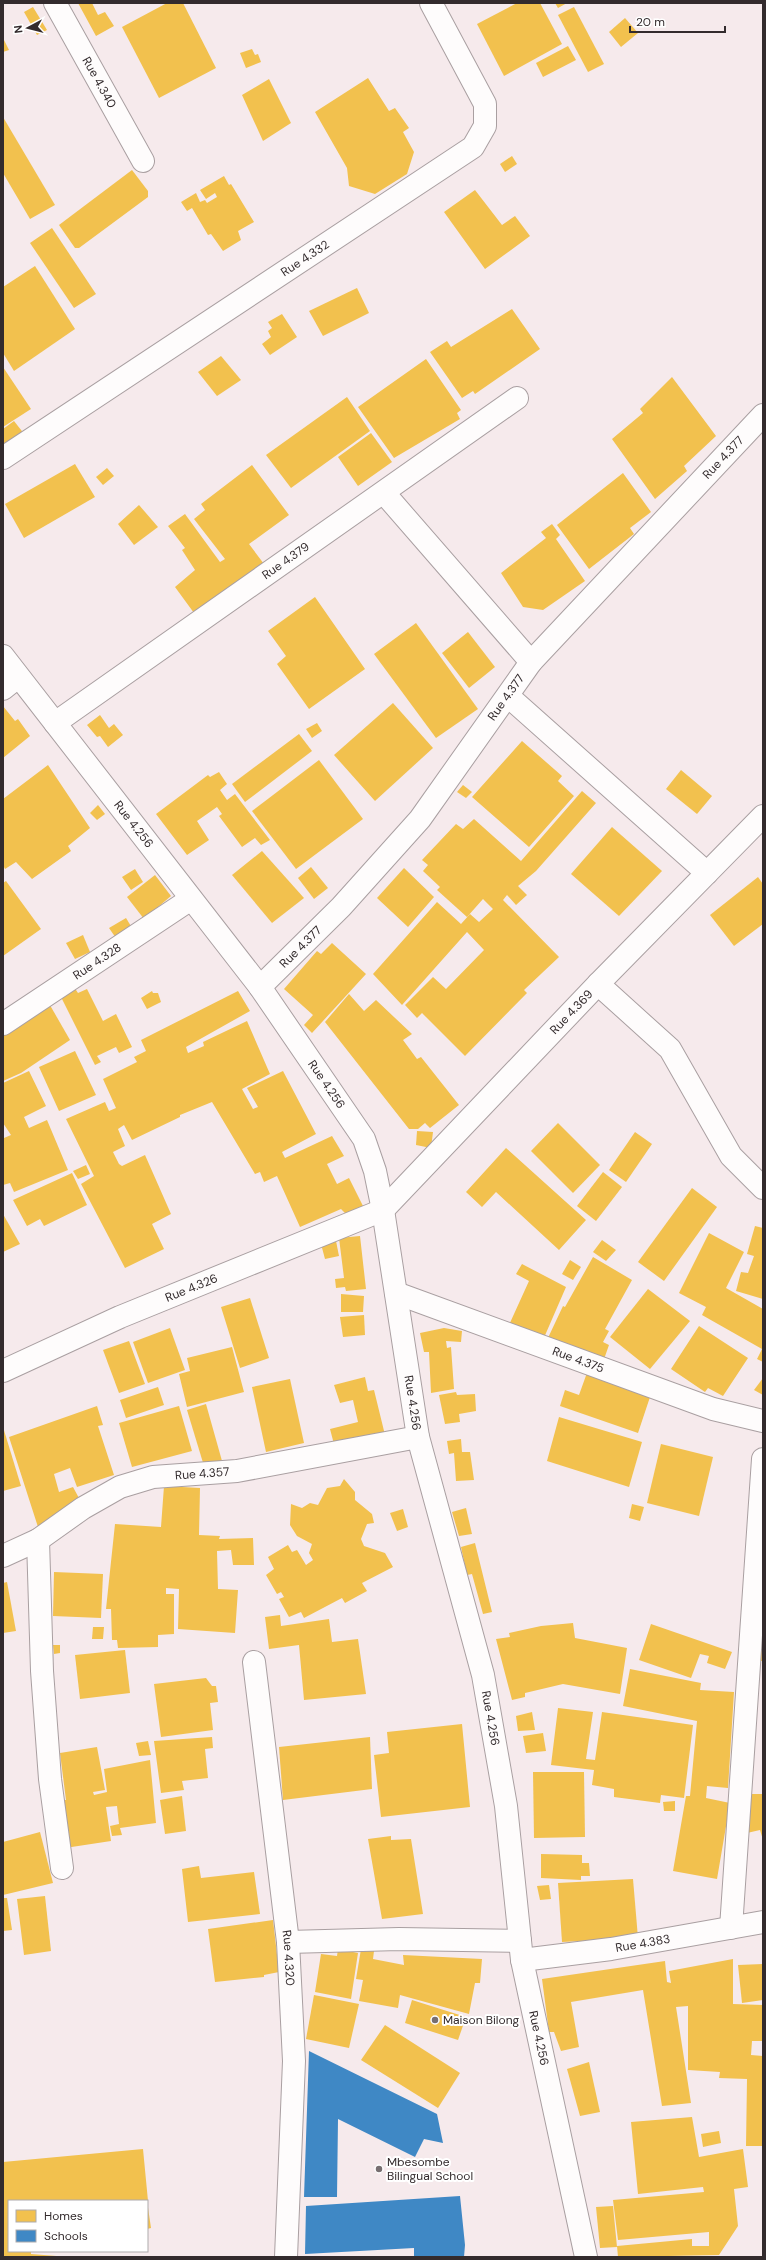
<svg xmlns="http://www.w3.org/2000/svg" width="766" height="2260" viewBox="0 0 766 2260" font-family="'DM Sans',sans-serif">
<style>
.homes{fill:#f2c14e}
.schools{fill:#3f88c5}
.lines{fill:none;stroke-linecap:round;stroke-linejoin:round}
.minor-casing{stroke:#a99fa1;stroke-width:24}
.minor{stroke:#fefcfc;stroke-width:22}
.poi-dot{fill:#776e70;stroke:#fff;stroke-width:1.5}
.labels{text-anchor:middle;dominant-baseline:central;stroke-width:4;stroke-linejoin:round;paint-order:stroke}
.street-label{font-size:12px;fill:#332b2d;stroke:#fff}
.poi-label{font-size:12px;fill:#332b2d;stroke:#fff;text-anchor:start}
</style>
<rect width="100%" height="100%" fill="#f6eaec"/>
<g class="homes">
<polygon points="78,3 92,3 98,15 105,12 114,26 96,36"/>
<polygon points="167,3 183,3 216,68 159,98 122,27"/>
<polygon points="517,3 540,3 562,44 504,76 477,24"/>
<polygon points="555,3 567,3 558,8"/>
<polygon points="33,7 47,30 37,35 24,12"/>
<polygon points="574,7 604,64 588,72 558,15"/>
<polygon points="625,18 638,33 621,47 609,32"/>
<polygon points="3,38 9,50 3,52"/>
<polygon points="568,46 576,60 543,77 536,63"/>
<polygon points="252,49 255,55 258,54 261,62 246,68 240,53"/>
<polygon points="368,78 389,111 395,108 409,128 403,132 414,152 407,174 375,194 349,186 347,168 315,112"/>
<polygon points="269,79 291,123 263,141 242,95"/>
<polygon points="3,117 55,205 30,219 3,173"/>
<polygon points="512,156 517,164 505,172 500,164"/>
<polygon points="132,170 148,191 148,197 79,248 75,248 59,225"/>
<polygon points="224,176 229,185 231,184 254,222 238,231 241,240 223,251 211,234 208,235 192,208 187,211 181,202 196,193 200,202 205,200 207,203 217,197 215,193 206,199 200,190"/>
<polygon points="475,190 502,225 515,216 530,236 485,269 444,212"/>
<polygon points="52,228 96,294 74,308 30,243"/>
<polygon points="35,266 75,329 14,371 3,353 3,287"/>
<polygon points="357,288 369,313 323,336 309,311"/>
<polygon points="512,309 540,349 475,394 473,391 462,398 430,352 447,341 451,347"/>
<polygon points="282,314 297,337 270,355 262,344 271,337 268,331 272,328 268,322"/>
<polygon points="221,356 241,380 217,396 198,372"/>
<polygon points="426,359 461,410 457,413 460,419 394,458 358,407"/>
<polygon points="3,367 31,409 3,427"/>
<polygon points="672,377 716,436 684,466 687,471 655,499 612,439 643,413 640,409"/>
<polygon points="347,397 370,431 291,488 266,455"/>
<polygon points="14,421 25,435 3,453 3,429"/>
<polygon points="371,433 392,462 358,486 338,457"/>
<polygon points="75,464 95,497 24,538 5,504"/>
<polygon points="252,465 289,515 249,544 264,564 194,613 175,587 195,570 182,550 185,548 168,526 185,514 220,562 225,559 194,519 205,510 201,504"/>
<polygon points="107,468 114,476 103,485 96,477"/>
<polygon points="623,473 651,512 630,528 634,534 589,569 557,525"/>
<polygon points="139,505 158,527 134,545 118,524"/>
<polygon points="552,524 560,535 556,539 585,581 543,610 523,607 501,573 546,538 541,532"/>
<polygon points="315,597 365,669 309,709 277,664 286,656 268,631"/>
<polygon points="416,623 478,709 436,738 374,654"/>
<polygon points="468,632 495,667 469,688 442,653"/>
<polygon points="393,703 433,748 375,801 334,755"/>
<polygon points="3,706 15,721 18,719 30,736 3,758"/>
<polygon points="100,715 109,728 114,724 123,735 108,747 100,736 97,737 87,725"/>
<polygon points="317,723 322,731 312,738 306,729"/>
<polygon points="299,734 312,751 245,802 232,784"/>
<polygon points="522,741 562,776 558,781 574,796 529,847 472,797"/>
<polygon points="319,760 363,819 296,869 252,811"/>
<polygon points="48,765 90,828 68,846 71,851 32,879 16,862 5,869 3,865 3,799"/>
<polygon points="681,770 712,796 697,814 666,789"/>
<polygon points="219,772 227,784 220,790 227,800 235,794 270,840 261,845 255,838 242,847 219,816 222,814 217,807 197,821 209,840 187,855 156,814 208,775 210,777"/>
<polygon points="463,785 472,792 466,798 457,792"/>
<polygon points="582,791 596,803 536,871 518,886 527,895 516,905 507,895 503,900 559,957 524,990 527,993 465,1056 422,1013 417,1018 405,1005 433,977 446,989 484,950 467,932 402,1005 373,974 437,902 461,924 470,914 479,922 493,909 483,899 467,917 437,890 440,887 423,871 428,865 422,860 456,824 463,829 474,819 521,861"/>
<polygon points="98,805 105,814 97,820 90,813"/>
<polygon points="612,827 662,871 619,916 571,874"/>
<polygon points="262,851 304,898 272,923 232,875"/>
<polygon points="311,867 328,888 314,899 298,878"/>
<polygon points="404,868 434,897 408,927 377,898"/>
<polygon points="135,869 143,882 131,890 122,877"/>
<polygon points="155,875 171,896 144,919 127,897"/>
<polygon points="758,877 763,884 763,924 734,946 710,915"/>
<polygon points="6,881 41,929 3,956 3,883"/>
<polygon points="126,918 134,931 118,941 109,928"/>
<polygon points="83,935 90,952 75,959 66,943"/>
<polygon points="332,943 366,974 312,1033 304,1025 313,1015 284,989 317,951 321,954"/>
<polygon points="74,987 78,993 87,989 103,1021 116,1014 132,1047 119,1053 116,1047 97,1056 101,1062 95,1065 60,995"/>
<polygon points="152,991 153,993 158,993 161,1002 147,1009 141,998"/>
<polygon points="238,991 250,1011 186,1047 188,1053 204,1046 203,1042 247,1021 270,1074 242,1089 253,1109 258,1107 247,1088 283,1071 316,1134 282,1152 285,1158 332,1136 344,1156 327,1164 337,1184 349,1178 364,1208 347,1215 341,1209 300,1227 277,1176 264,1182 260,1172 255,1174 212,1102 180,1115 180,1117 132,1140 124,1125 118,1129 125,1146 113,1152 119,1164 122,1166 145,1155 171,1214 152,1224 164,1249 125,1268 81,1184 94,1176 66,1119 105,1102 109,1111 116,1108 103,1079 137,1062 134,1057 146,1051 141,1040"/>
<polygon points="349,994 364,1011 376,1000 412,1034 403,1040 417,1059 421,1057 459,1105 430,1128 425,1123 418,1129 409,1129 325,1022"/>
<polygon points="47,1000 70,1040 21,1073 3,1081 3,1031"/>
<polygon points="75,1051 96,1095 59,1111 39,1067"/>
<polygon points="29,1071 46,1106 24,1117 29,1128 47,1120 68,1170 14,1192 10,1183 3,1185 3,1134 4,1138 11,1135 3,1123 3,1083"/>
<polygon points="558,1123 600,1165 573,1193 531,1151"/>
<polygon points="417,1131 433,1132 431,1148 416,1145"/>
<polygon points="635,1132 652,1144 626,1182 609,1170"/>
<polygon points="506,1148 586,1220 559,1250 496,1192 482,1207 466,1192"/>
<polygon points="86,1165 90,1174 78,1179 73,1171"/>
<polygon points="603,1172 622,1187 596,1221 577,1206"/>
<polygon points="72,1173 87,1205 44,1226 40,1219 27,1226 13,1200"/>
<polygon points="692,1188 717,1207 664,1281 638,1262"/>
<polygon points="3,1214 20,1244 3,1252"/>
<polygon points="755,1226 763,1228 763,1299 736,1291 741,1272 748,1273 754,1256 747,1254"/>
<polygon points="709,1233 744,1252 726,1288 763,1309 763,1362 757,1359 762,1349 702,1315 706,1307 679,1293"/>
<polygon points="360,1236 366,1289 346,1291 345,1287 336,1288 335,1279 344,1278 339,1238"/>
<polygon points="602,1240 616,1250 606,1261 593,1252"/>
<polygon points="336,1241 339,1256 325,1259 321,1244"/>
<polygon points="593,1257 632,1280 605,1329 609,1331 603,1342 609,1345 603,1362 547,1340 563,1306 565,1307"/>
<polygon points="570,1260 581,1267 573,1280 562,1274"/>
<polygon points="522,1264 566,1287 543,1340 509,1325 529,1281 516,1274"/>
<polygon points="648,1289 690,1321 650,1369 610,1337"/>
<polygon points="341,1294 364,1296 363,1312 341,1312"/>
<polygon points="250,1298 269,1358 240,1368 221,1307"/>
<polygon points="364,1315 365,1335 343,1337 340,1317"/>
<polygon points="699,1326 748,1358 723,1396 708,1388 705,1392 671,1369"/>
<polygon points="170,1328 185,1370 148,1383 133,1342"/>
<polygon points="444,1328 462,1331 461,1342 446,1341 447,1348 451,1347 454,1389 431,1393 429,1352 424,1352 420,1333"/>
<polygon points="129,1341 145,1384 119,1393 103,1350"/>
<polygon points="232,1347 244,1392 187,1407 179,1374 190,1371 187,1358"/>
<polygon points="588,1370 652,1391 638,1433 560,1406 565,1390 579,1395"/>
<polygon points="365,1377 368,1391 374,1390 385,1435 335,1448 330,1429 358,1422 353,1400 340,1403 334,1385"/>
<polygon points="763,1378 763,1395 754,1390"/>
<polygon points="290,1379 304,1443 266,1452 252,1387"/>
<polygon points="158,1387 164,1405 126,1418 120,1400"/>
<polygon points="456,1392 457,1395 475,1394 476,1411 459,1414 460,1422 445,1424 439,1395"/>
<polygon points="206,1404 222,1461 204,1466 187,1410"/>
<polygon points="97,1406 103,1425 98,1426 114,1475 77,1487 70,1468 54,1474 59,1492 73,1487 80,1500 38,1527 9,1437"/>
<polygon points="179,1406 192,1451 132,1467 119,1423"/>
<polygon points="559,1417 642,1442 629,1487 547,1461"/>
<polygon points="3,1427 21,1486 3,1491"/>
<polygon points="461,1439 462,1452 470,1452 474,1480 456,1481 454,1453 449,1454 447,1441"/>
<polygon points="661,1444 713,1457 699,1516 647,1503"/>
<polygon points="344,1479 355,1492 355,1500 372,1514 374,1523 367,1524 361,1539 364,1546 385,1553 393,1567 362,1583 367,1591 345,1603 342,1598 304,1618 301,1612 289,1617 279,1599 284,1597 281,1592 277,1594 266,1575 274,1569 268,1557 288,1545 292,1552 297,1550 306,1565 313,1560 309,1553 312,1544 297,1536 290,1525 291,1504 302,1508 310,1503 318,1505 327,1488 340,1486"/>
<polygon points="164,1486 200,1488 199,1535 220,1536 219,1539 253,1538 254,1565 233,1565 231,1550 217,1551 218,1589 238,1590 235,1633 178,1629 179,1589 166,1588 166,1594 174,1594 174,1634 158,1635 158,1647 118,1648 117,1640 112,1640 111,1609 106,1609 115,1524 161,1527"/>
<polygon points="632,1504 644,1507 640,1521 629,1518"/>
<polygon points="466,1508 472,1534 459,1536 452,1512"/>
<polygon points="403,1509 408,1527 397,1531 390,1513"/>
<polygon points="475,1543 492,1612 483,1614 472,1574 467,1575 461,1547"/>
<polygon points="54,1572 103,1574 101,1618 53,1616"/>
<polygon points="7,1582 16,1631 3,1633 3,1583"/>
<polygon points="280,1615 281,1626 329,1619 332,1642 358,1639 366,1694 304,1700 299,1645 269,1649 265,1617"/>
<polygon points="573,1623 575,1638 627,1648 620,1694 563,1684 525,1693 525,1697 512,1700 496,1639 510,1637 509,1633 541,1626"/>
<polygon points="651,1624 732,1652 725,1669 707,1663 709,1656 700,1654 691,1678 639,1660"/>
<polygon points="93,1627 104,1627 103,1639 92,1639"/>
<polygon points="762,1630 763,1630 763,1661 760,1661"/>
<polygon points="53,1645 60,1645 60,1653 54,1654"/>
<polygon points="125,1650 130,1693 80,1699 75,1655"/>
<polygon points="630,1669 701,1683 700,1690 734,1692 728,1788 707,1786 706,1798 730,1803 717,1879 673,1871 686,1796 690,1796 697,1721 623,1706"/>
<polygon points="206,1678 212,1686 216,1686 218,1702 210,1703 213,1730 161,1737 154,1684"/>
<polygon points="558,1708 593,1712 586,1759 595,1760 602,1712 693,1725 684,1798 661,1795 660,1803 614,1797 614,1789 592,1785 594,1770 551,1765"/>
<polygon points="532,1712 535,1730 518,1731 516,1716"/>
<polygon points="462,1724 470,1807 381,1817 374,1755 389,1753 387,1732"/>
<polygon points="543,1733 546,1751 526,1753 523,1736"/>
<polygon points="212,1737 213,1748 205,1749 208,1778 182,1781 184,1790 161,1793 154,1741"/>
<polygon points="370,1737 372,1789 283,1800 279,1747"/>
<polygon points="148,1741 151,1755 139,1756 136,1743"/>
<polygon points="97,1747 105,1790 93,1792 94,1795 107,1792 104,1769 150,1760 156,1823 120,1828 122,1835 112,1836 110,1826 119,1824 117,1806 106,1807 111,1841 65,1848 60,1800 66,1800 60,1753"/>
<polygon points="533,1772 584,1772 585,1837 534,1838"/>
<polygon points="750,1794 763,1794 763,1840 760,1830 747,1833"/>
<polygon points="182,1796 186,1831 165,1834 160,1800"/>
<polygon points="675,1801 675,1811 664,1811 663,1802"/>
<polygon points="40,1832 53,1883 3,1895 3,1842"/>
<polygon points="391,1836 391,1840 411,1839 423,1914 382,1919 368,1839"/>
<polygon points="541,1854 582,1855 582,1863 589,1863 590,1876 581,1876 581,1880 541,1878"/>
<polygon points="199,1866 201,1878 254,1872 260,1914 188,1922 182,1869"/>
<polygon points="633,1879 638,1938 562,1942 558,1883"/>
<polygon points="549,1885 551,1899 540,1900 537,1886"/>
<polygon points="45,1896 51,1951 24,1955 17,1899"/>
<polygon points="3,1898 7,1898 12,1930 3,1931"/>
<polygon points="273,1920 279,1972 264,1975 264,1977 215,1982 208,1929"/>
<polygon points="338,1949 358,1953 351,1999 315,1992 321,1954 337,1956"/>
<polygon points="361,1949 374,1951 373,1959 404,1965 403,1955 482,1959 480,1983 475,1983 469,2014 400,1995 398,2008 359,2001 363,1980 356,1979"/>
<polygon points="733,1959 733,2004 763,2005 763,2041 752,2041 751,2055 763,2056 763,2146 746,2146 747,2079 719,2078 720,2072 688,2070 688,2006 676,2007 691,2103 662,2106 643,1990 571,2002 579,2047 561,2051 554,2032 549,2032 542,1979 665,1961 667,1982 671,1983 669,1971"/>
<polygon points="763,1964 763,2000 742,2003 738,1965"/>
<polygon points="314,1995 359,2004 349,2048 306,2039"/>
<polygon points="412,2000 466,2017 458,2040 405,2023"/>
<polygon points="385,2025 460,2073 438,2108 361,2060"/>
<polygon points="589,2062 600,2112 580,2116 567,2069"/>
<polygon points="692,2117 699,2157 743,2149 748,2187 734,2189 738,2226 719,2255 618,2257 617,2246 692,2239 692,2246 709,2246 709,2232 618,2240 613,2200 704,2192 703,2187 638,2194 631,2122"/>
<polygon points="719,2131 721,2143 703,2147 701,2134"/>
<polygon points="143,2149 148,2201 9,2201 9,2251 31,2251 31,2254 69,2257 3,2257 3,2162"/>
<polygon points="147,2201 151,2228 147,2229"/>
<polygon points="613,2206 617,2247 600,2248 596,2207"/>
</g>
<g class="schools">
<polygon points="309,2051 437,2114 443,2143 424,2139 415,2157 338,2119 337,2197 304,2197"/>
<polygon points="460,2196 465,2245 464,2257 414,2257 414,2248 305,2254 306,2206"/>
</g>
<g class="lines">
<defs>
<g id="minor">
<path id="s1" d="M55,3L143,161"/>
<path id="s2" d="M3,458L473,147L485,126V104L431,3"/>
<polyline points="384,493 531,662"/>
<path id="s3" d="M3,656L260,987L364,1139L375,1171L383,1210L418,1437L483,1675L506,1806L522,1960L586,2257"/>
<polyline points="3,689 18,677"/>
<polyline points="508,696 707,873"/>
<path id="s4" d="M55,723L517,398"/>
<polyline points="598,984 670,1049 731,1156 763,1188"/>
<path id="s5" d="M260,987L341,907L420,819L531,662L763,415"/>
<path id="s6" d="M3,1024L191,899"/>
<path id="s7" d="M396,1293L713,1409L763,1421"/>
<path id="s8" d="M3,1371L120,1317L383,1210L598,984L763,816"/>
<polyline points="38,1540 42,1671 50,1779 62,1868"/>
<path id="s9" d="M3,1556L38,1540L83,1508L120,1487L153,1477L237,1471L418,1437"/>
<path id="s10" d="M254,1662L288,1942L294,2061L286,2257"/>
<polyline points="731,1928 763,1459"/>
<polyline points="288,1942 399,1939 520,1941"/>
<path id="s11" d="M522,1960L611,1949L763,1922"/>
</g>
</defs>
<use href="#minor" class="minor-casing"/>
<use href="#minor" class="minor"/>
</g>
<g class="poi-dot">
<circle cx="435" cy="2020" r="4"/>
<circle cx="379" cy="2169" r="4"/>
</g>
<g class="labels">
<g class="street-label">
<text stroke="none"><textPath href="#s1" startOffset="91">Rue 4.340</textPath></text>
<text stroke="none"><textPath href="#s2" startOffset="362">Rue 4.332</textPath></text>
<text stroke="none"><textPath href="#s5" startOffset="705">Rue 4.377</textPath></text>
<text stroke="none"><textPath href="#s4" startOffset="282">Rue 4.379</textPath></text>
<text stroke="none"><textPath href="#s5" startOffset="381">Rue 4.377</textPath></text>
<text stroke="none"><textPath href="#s3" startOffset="213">Rue 4.256</textPath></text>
<text stroke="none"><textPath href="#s5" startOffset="57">Rue 4.377</textPath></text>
<text stroke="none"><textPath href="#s6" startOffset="113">Rue 4.328</textPath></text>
<text stroke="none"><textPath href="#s8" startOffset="686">Rue 4.369</textPath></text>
<text stroke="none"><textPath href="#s3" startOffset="537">Rue 4.256</textPath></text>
<text stroke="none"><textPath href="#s8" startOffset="206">Rue 4.326</textPath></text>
<text stroke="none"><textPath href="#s7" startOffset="194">Rue 4.375</textPath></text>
<text stroke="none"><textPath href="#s3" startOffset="872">Rue 4.256</textPath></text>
<text stroke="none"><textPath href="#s9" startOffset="220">Rue 4.357</textPath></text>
<text stroke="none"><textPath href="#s3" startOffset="1197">Rue 4.256</textPath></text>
<text stroke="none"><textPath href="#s11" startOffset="122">Rue 4.383</textPath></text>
<text stroke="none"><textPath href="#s10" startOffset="298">Rue 4.320</textPath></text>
<text stroke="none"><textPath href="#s3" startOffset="1521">Rue 4.256</textPath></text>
</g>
<g class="poi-label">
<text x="443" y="2020">Maison Bilong</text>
<text x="387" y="2162">Mbesombe<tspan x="387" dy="14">Bilingual School</tspan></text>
</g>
</g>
<rect width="766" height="2260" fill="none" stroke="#332b2d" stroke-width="8"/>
<rect x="8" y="2200" width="140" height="52" fill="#ffffff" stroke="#adaaab"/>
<rect x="16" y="2210" width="20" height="12" fill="#f2c14e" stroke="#adaaab"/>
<text x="44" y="2220" font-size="12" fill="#332b2d">Homes</text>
<rect x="16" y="2230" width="20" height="12" fill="#3f88c5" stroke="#adaaab"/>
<text x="44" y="2240" font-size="12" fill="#332b2d">Schools</text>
<g transform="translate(28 28) rotate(263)" stroke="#ffffff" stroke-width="3" paint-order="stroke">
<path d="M0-3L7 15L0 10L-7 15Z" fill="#332b2d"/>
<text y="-6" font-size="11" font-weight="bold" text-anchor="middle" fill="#332b2d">N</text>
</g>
<path d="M630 26v6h95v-6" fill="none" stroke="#332b2d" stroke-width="2"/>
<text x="636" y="26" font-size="12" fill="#332b2d" stroke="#ffffff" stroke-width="3" paint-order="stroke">20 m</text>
</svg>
